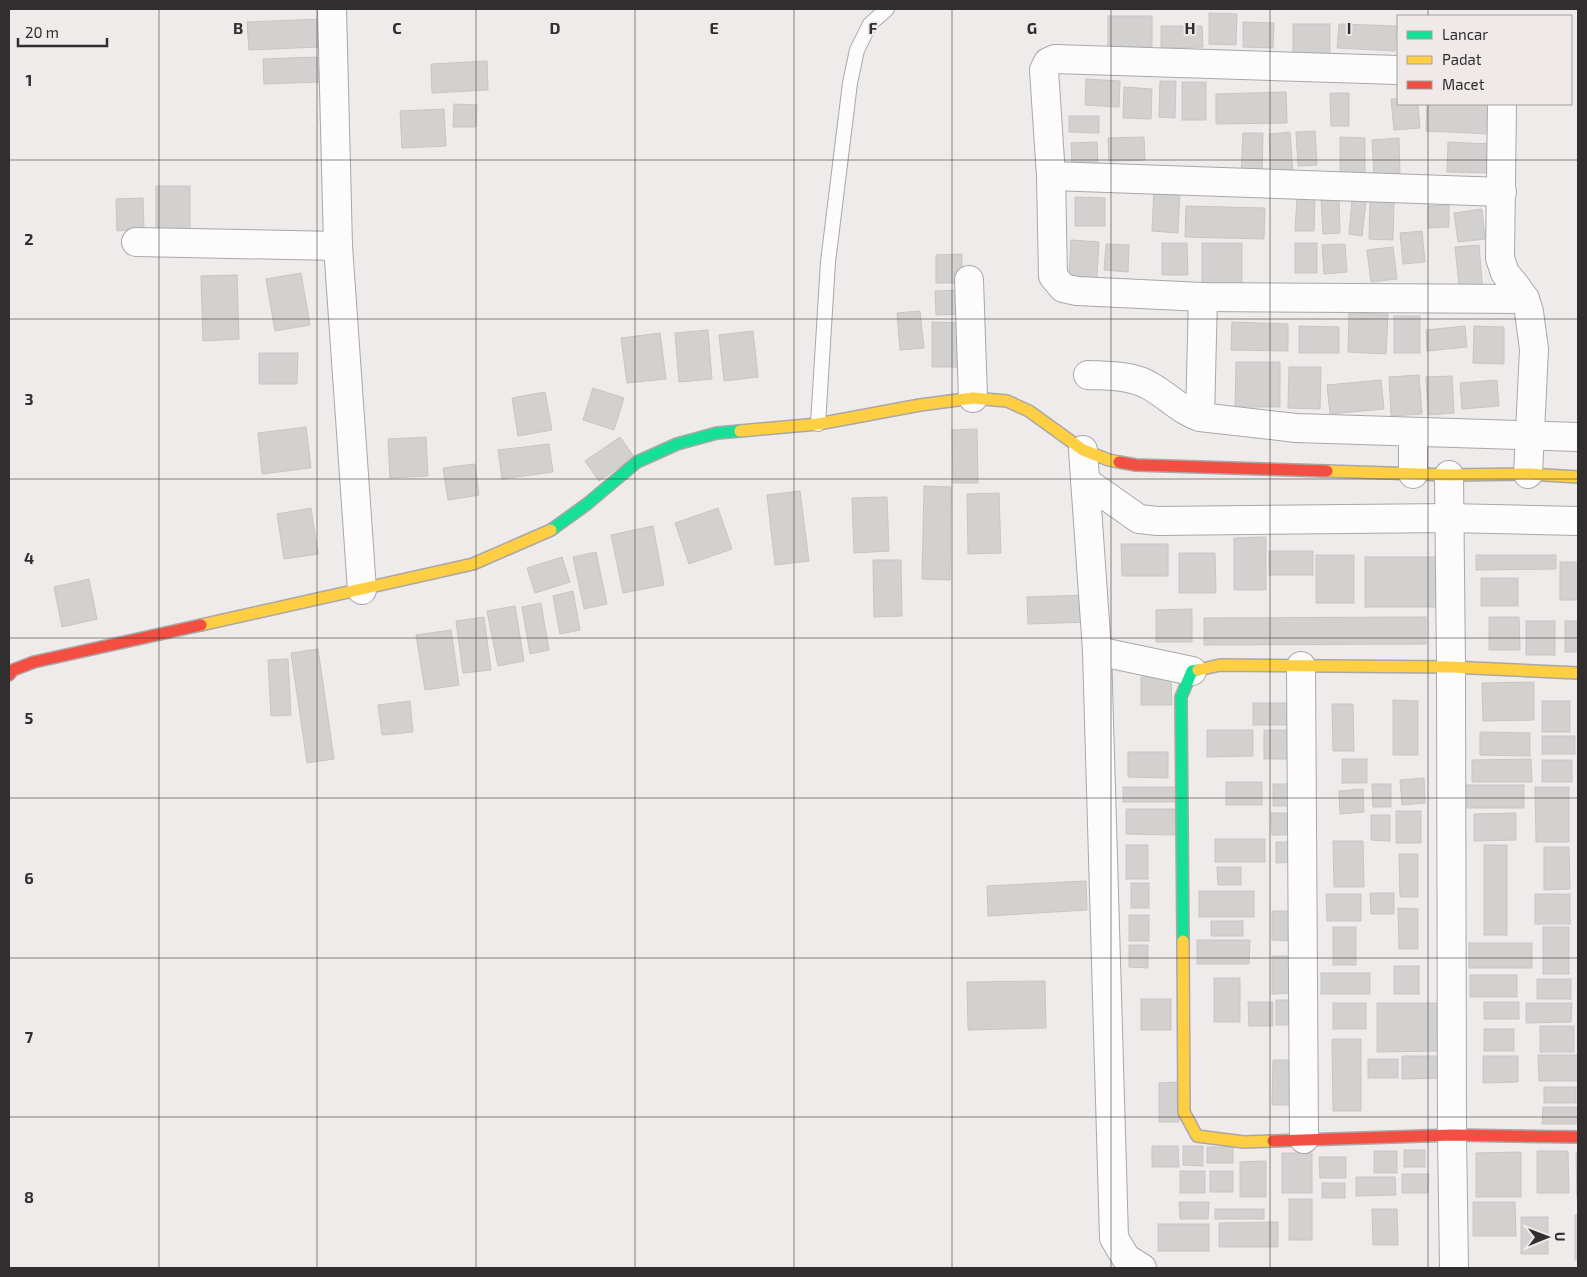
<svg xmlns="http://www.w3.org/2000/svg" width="1587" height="1277" viewBox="0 0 1587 1277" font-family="'Exo 2',sans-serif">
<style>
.building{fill:#d3d1d0;stroke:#c8c5c5}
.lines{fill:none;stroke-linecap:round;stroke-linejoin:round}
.lane-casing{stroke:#aaa7a7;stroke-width:16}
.street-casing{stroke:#aaa7a7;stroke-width:30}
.fast-casing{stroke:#aaa7a7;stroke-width:14}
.slow-casing{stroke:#aaa7a7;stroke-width:14}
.jam-casing{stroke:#aaa7a7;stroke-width:14}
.lane{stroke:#fcfcfc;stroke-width:14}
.street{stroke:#fcfcfc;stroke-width:28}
.fast{stroke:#16e098;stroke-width:11}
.slow{stroke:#ffcf43;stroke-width:11}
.jam{stroke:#f24e42;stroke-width:11}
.grid{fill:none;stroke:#302e2e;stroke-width:1;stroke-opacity:0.55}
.grid-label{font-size:16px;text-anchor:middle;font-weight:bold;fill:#302e2e;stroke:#efeae9;stroke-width:4;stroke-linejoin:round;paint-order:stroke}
</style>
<rect width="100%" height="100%" fill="#eeebea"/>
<g class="building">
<polygon points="1209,13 1237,14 1236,45 1209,44"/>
<polygon points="1108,16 1152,16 1152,47 1108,48"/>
<polygon points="319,19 320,47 249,50 247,22"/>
<polygon points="1243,22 1274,23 1273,48 1243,47"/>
<rect x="1293" y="24" width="37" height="29"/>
<polygon points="1339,24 1396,26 1395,51 1337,48"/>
<polygon points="1161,26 1202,26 1203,47 1161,48"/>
<polygon points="317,57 319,82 264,84 263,59"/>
<polygon points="487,61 488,90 432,93 431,64"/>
<polygon points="1086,79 1120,81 1119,107 1085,105"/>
<polygon points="1160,81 1176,81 1175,118 1159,117"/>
<rect x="1182" y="82" width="24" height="38"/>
<polygon points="1124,87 1152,89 1151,119 1123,118"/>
<polygon points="1286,92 1287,123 1216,124 1216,94"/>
<polygon points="1330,93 1349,93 1349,126 1331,126"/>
<polygon points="1391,99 1398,99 1398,104 1418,104 1420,128 1394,130"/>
<polygon points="454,104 477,105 476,127 453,127"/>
<polygon points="1427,104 1492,104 1490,134 1426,131"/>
<polygon points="444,109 446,146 402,148 400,111"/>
<polygon points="1069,116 1099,116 1099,133 1069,132"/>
<polygon points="1315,131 1317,165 1298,166 1296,132"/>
<polygon points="1290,132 1293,174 1271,175 1269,134"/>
<polygon points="1243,133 1263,133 1262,176 1241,176"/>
<polygon points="1144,137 1145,160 1109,161 1108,138"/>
<polygon points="1340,137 1365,138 1365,174 1340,174"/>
<polygon points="1399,138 1400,173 1374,174 1372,140"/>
<polygon points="1097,142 1098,165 1072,166 1071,143"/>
<polygon points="1448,142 1492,144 1491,173 1447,172"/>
<rect x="156" y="186" width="34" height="44"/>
<polygon points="1154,188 1180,190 1178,233 1152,231"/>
<polygon points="1075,197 1105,198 1105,226 1075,226"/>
<polygon points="1297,197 1315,198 1314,231 1295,231"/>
<polygon points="143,198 144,229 117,231 116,199"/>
<polygon points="1321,199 1339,199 1340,233 1323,234"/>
<polygon points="1352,200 1366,202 1362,236 1349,234"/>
<polygon points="1370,200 1394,201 1393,240 1369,239"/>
<polygon points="1449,205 1449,227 1428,228 1428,206"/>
<polygon points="1186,206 1265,208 1264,239 1185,237"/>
<polygon points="1482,209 1485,239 1458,242 1454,213"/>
<polygon points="1422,231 1425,262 1403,264 1400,233"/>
<polygon points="1071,240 1099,242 1097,278 1069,276"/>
<polygon points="1162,243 1187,243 1188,275 1162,275"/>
<rect x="1202" y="243" width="40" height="46"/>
<rect x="1295" y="243" width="22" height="30"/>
<polygon points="1106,244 1129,245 1128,272 1104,270"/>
<polygon points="1345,244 1347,272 1324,274 1322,245"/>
<polygon points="1479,245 1483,292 1460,294 1455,247"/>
<polygon points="1393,247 1397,279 1371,282 1367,250"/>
<polygon points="962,254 962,283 936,283 936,255"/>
<polygon points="301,273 310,325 275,331 266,279"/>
<polygon points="237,275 239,339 203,341 201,276"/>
<polygon points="961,290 962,314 936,315 935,291"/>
<polygon points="920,311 924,348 900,350 897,313"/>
<polygon points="1349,313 1388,314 1386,354 1348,352"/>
<rect x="1394" y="316" width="26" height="37"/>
<polygon points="932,322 961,323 961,367 932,367"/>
<polygon points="1232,322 1288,324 1288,351 1231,350"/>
<polygon points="1299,326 1339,327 1339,353 1299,353"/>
<polygon points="1465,326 1467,347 1427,351 1426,330"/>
<polygon points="1474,326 1504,327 1504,364 1473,363"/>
<polygon points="708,330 712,379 679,382 675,333"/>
<polygon points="753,331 758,377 724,381 719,335"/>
<polygon points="660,333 666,379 627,383 621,338"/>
<polygon points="259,353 298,353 297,384 259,384"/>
<polygon points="1236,362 1280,362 1280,407 1235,407"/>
<polygon points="1289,367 1321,367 1320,409 1288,408"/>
<polygon points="1419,375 1422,414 1391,416 1389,377"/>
<polygon points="1452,376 1454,413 1428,415 1426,377"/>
<polygon points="1381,380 1384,409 1330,414 1327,385"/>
<polygon points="1497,380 1499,406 1462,409 1460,383"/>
<polygon points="593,388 624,398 614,430 583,420"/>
<polygon points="545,392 552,430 518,436 512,398"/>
<polygon points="306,427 311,468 262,474 258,433"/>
<polygon points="977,429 978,483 953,483 952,430"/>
<polygon points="426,437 428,476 390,478 388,439"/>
<polygon points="620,437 634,457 599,481 585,461"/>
<polygon points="549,444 553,472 502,479 498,450"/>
<polygon points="475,464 479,495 448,500 443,468"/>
<polygon points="924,486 951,487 950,580 922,579"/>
<polygon points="800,491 809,561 775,565 767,495"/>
<polygon points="999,493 1001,553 968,554 967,494"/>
<polygon points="887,497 889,551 854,553 852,498"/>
<polygon points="311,508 318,554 284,559 277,514"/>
<polygon points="718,508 732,549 689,564 675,523"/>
<polygon points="653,526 664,585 623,593 611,535"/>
<polygon points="1266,537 1266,590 1234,590 1234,538"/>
<polygon points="1121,544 1168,544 1168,576 1122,576"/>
<rect x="1269" y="551" width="44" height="24"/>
<polygon points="596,552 607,604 584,609 573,557"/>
<polygon points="1179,553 1215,553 1216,593 1179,593"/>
<rect x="1316" y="555" width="38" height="48"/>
<polygon points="1476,555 1556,555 1556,569 1476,570"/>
<polygon points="562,557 570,582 535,593 527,568"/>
<rect x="1365" y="557" width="73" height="50"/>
<polygon points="873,560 901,560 902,616 874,617"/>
<rect x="1560" y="562" width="18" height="38"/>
<rect x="1481" y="578" width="37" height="28"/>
<polygon points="89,579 97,619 62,627 54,587"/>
<polygon points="573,591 580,630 560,634 553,596"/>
<polygon points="1089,595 1090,622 1028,624 1027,597"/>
<polygon points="541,603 549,650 530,654 522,607"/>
<polygon points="515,606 524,661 498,666 487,611"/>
<polygon points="1192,609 1192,642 1156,642 1156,610"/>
<polygon points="484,617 491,670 463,673 456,621"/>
<polygon points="1426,617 1426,644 1204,645 1204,618"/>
<polygon points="1489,617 1519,617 1520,650 1489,650"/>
<rect x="1526" y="621" width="29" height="34"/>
<rect x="1565" y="621" width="13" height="31"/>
<polygon points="451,630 459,685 425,690 416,635"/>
<polygon points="318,649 334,759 307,763 291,653"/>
<polygon points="288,659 291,715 271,716 268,660"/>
<polygon points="1141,677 1171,677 1172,705 1141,705"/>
<polygon points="1534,682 1534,720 1483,721 1482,683"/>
<polygon points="1393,700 1418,701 1418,755 1393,755"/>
<polygon points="410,701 413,732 382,735 378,705"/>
<rect x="1542" y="701" width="28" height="31"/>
<rect x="1253" y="703" width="34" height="22"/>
<polygon points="1332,704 1353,704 1354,751 1333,751"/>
<polygon points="1207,730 1253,730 1253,756 1207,757"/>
<rect x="1264" y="730" width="26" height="29"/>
<polygon points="1480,732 1530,733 1530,756 1480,755"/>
<rect x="1542" y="736" width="33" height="18"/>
<polygon points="1128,752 1168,752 1168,778 1128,777"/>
<rect x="1342" y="759" width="25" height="24"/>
<polygon points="1531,759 1532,782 1472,782 1472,760"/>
<rect x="1542" y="760" width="30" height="22"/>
<polygon points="1424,778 1425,803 1402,805 1400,780"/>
<rect x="1226" y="782" width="36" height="23"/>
<rect x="1273" y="784" width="25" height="22"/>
<polygon points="1372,784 1391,784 1391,807 1373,807"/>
<rect x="1466" y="785" width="58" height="23"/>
<rect x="1123" y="787" width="55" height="15"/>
<polygon points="1535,787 1569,787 1569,842 1536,842"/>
<polygon points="1363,789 1364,812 1340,814 1339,791"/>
<polygon points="1126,809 1175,809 1176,835 1126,834"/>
<rect x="1396" y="811" width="25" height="32"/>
<polygon points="1271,813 1296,813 1296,835 1272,835"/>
<polygon points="1516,813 1516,840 1474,841 1474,814"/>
<polygon points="1371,815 1390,815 1390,841 1371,840"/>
<rect x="1215" y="839" width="50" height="23"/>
<polygon points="1333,841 1363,841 1364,887 1334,887"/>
<polygon points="1276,842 1296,842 1297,862 1276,863"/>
<rect x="1126" y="845" width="22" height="34"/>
<rect x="1484" y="845" width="23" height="90"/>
<polygon points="1544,847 1569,847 1570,889 1544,890"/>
<polygon points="1399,854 1418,854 1418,897 1400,897"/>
<polygon points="1217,867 1241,867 1241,885 1218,885"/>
<polygon points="1086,881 1087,910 988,916 987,886"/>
<rect x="1131" y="883" width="18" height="25"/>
<rect x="1199" y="891" width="55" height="26"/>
<polygon points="1370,893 1394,893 1394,914 1371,914"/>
<polygon points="1326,894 1361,894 1361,921 1327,921"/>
<rect x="1535" y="894" width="35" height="30"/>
<polygon points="1398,908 1418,909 1418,949 1399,949"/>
<polygon points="1272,911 1292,911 1292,941 1272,940"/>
<rect x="1129" y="915" width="20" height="26"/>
<rect x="1211" y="921" width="32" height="15"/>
<rect x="1333" y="927" width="23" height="38"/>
<rect x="1543" y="927" width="26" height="47"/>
<polygon points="1197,940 1250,940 1249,964 1197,964"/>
<rect x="1469" y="943" width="63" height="25"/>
<polygon points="1129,945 1148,945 1148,968 1129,967"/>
<polygon points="1272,956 1296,956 1296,993 1272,994"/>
<rect x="1394" y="966" width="25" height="28"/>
<rect x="1321" y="973" width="49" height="21"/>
<rect x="1470" y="975" width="47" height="22"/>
<rect x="1214" y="978" width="26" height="44"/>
<rect x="1537" y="979" width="34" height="20"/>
<polygon points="1045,981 1046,1028 968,1030 967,982"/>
<rect x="1141" y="999" width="30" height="31"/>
<rect x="1276" y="1000" width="23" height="25"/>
<polygon points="1248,1002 1273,1002 1273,1026 1249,1026"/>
<rect x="1484" y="1002" width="35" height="17"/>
<rect x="1333" y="1003" width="33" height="26"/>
<polygon points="1377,1003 1437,1003 1437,1051 1377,1052"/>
<polygon points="1526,1003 1572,1003 1571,1022 1526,1023"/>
<rect x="1540" y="1026" width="34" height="26"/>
<rect x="1484" y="1029" width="30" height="22"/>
<polygon points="1332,1039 1361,1039 1361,1111 1333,1111"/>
<polygon points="1538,1055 1578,1055 1578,1081 1539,1081"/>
<polygon points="1402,1056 1439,1056 1439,1078 1402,1079"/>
<polygon points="1483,1056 1518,1056 1518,1082 1483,1083"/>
<rect x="1368" y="1059" width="30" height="19"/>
<polygon points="1273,1060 1295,1060 1295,1105 1272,1105"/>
<polygon points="1179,1082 1179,1122 1159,1122 1159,1083"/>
<rect x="1544" y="1087" width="32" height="16"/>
<polygon points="1543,1107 1578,1107 1578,1124 1542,1124"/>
<polygon points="1152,1146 1178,1146 1179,1167 1152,1167"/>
<polygon points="1183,1146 1203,1146 1203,1166 1183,1165"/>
<rect x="1207" y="1147" width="26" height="16"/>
<rect x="1404" y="1150" width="21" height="17"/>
<rect x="1374" y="1151" width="23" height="22"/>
<polygon points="1537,1151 1568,1151 1569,1193 1537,1193"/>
<polygon points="1521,1152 1521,1197 1476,1197 1476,1153"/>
<rect x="1282" y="1153" width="30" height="40"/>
<polygon points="1576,1153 1578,1153 1578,1199 1577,1199"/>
<polygon points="1319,1157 1346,1157 1346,1178 1320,1178"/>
<polygon points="1266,1161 1266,1197 1240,1197 1240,1162"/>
<rect x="1180" y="1171" width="25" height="22"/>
<rect x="1210" y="1171" width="23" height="21"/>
<polygon points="1402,1174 1429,1174 1428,1193 1402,1193"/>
<polygon points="1356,1177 1395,1177 1396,1195 1356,1196"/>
<rect x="1322" y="1183" width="23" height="15"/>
<rect x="1289" y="1199" width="23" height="41"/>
<polygon points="1179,1202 1209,1202 1208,1219 1180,1219"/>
<polygon points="1473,1202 1515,1202 1516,1236 1473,1236"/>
<rect x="1215" y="1209" width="49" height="10"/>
<polygon points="1372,1209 1397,1209 1398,1245 1373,1245"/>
<rect x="1575" y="1215" width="3" height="45"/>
<rect x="1521" y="1217" width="27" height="37"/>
<polygon points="1278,1222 1278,1247 1219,1247 1219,1223"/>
<rect x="1158" y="1224" width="51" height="27"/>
</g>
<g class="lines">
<defs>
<polyline id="lane" points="818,424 828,262 850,83 857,50 870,24 887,9"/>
<g id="street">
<polyline points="332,9 338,246 362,590"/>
<polyline points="1398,70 1055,59 1048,62 1044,70 1051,176 1053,276 1063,288 1077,291 1203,297 1525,299"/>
<polyline points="1502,104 1500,258 1505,273 1515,285 1525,299 1529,312 1534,349 1528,474"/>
<polyline points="1051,176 1502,192"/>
<polyline points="136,242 338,246"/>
<polyline points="969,280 973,398"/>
<path d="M1088,375C1108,376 1132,375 1150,386C1168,396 1181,411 1200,417L1296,428L1578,437"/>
<polyline points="1200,417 1203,297"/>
<polyline points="1413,432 1413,474"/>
<polyline points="1083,450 1097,651 1114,1238 1126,1258 1142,1268"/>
<polyline points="1449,475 1451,667 1452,1135 1454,1268"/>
<polyline points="1085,481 1139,519 1158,521 1449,518 1578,521"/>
<polyline points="1097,651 1192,671"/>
<polyline points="1301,666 1304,1139"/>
</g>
<g id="fast">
<polyline points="551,530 587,504 637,462 677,444 717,433 740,431"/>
<polyline points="1183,941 1181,697 1192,671 1198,670"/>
</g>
<g id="slow">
<polyline points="740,431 818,424 920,405 973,398 1007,401 1029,411 1083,450 1109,460 1119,462"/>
<polyline points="1327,471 1449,475 1528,474 1578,477"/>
<polyline points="201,625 473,564 551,530"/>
<polyline points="1198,670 1220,665 1451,667 1578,673"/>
<polyline points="1183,941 1184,1112 1197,1136 1244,1142 1273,1141"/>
</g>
<g id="jam">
<polyline points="1119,462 1136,465 1327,471"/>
<polyline points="9,675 13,670 34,662 201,625"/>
<polyline points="1273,1141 1452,1135 1578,1137"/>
</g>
</defs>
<use href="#lane" class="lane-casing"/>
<use href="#street" class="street-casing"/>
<use href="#fast" class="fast-casing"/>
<use href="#slow" class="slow-casing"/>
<use href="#jam" class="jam-casing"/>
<use href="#lane" class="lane"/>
<use href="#street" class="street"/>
<use href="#fast" class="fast"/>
<use href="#slow" class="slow"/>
<use href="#jam" class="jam"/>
</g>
<path class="grid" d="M159,9V1268M317,9V1268M476,9V1268M635,9V1268M794,9V1268M952,9V1268M1111,9V1268M1270,9V1268M1428,9V16M1428,104V1268M9,160H1578M9,319H1578M9,479H1578M9,638H1578M9,798H1578M9,958H1578M9,1117H1578"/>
<g class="grid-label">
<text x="238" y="34">B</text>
<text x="397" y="34">C</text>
<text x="555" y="34">D</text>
<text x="714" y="34">E</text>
<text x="873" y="34">F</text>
<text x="1032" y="34">G</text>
<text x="1190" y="34">H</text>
<text x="1349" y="34">I</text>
<text x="29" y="86">1</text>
<text x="29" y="245">2</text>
<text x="29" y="405">3</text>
<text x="29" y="564">4</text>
<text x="29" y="724">5</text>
<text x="29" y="884">6</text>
<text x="29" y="1043">7</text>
<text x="29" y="1203">8</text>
</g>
<rect width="1587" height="1277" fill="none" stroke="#302e2e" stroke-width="20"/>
<rect x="1397" y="15" width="175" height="90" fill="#efeae9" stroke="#a39f9e"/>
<rect x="1407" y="31" width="25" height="8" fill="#16e098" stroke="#a39f9e"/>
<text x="1442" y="40" font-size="15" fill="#302e2e">Lancar</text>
<rect x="1407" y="56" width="25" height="8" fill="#ffcf43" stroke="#a39f9e"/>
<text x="1442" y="65" font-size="15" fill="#302e2e">Padat</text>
<rect x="1407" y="81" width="25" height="8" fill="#f24e42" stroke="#a39f9e"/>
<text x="1442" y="90" font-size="15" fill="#302e2e">Macet</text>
<g transform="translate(1547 1237) rotate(89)" stroke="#efeae9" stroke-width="4" paint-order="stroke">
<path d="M0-4L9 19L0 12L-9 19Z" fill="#302e2e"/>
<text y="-8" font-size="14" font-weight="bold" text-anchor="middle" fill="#302e2e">U</text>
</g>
<path d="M18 38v8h89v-8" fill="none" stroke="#302e2e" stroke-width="2.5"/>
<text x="25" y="38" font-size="15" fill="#302e2e" stroke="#efeae9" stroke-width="4" paint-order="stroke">20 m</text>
</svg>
